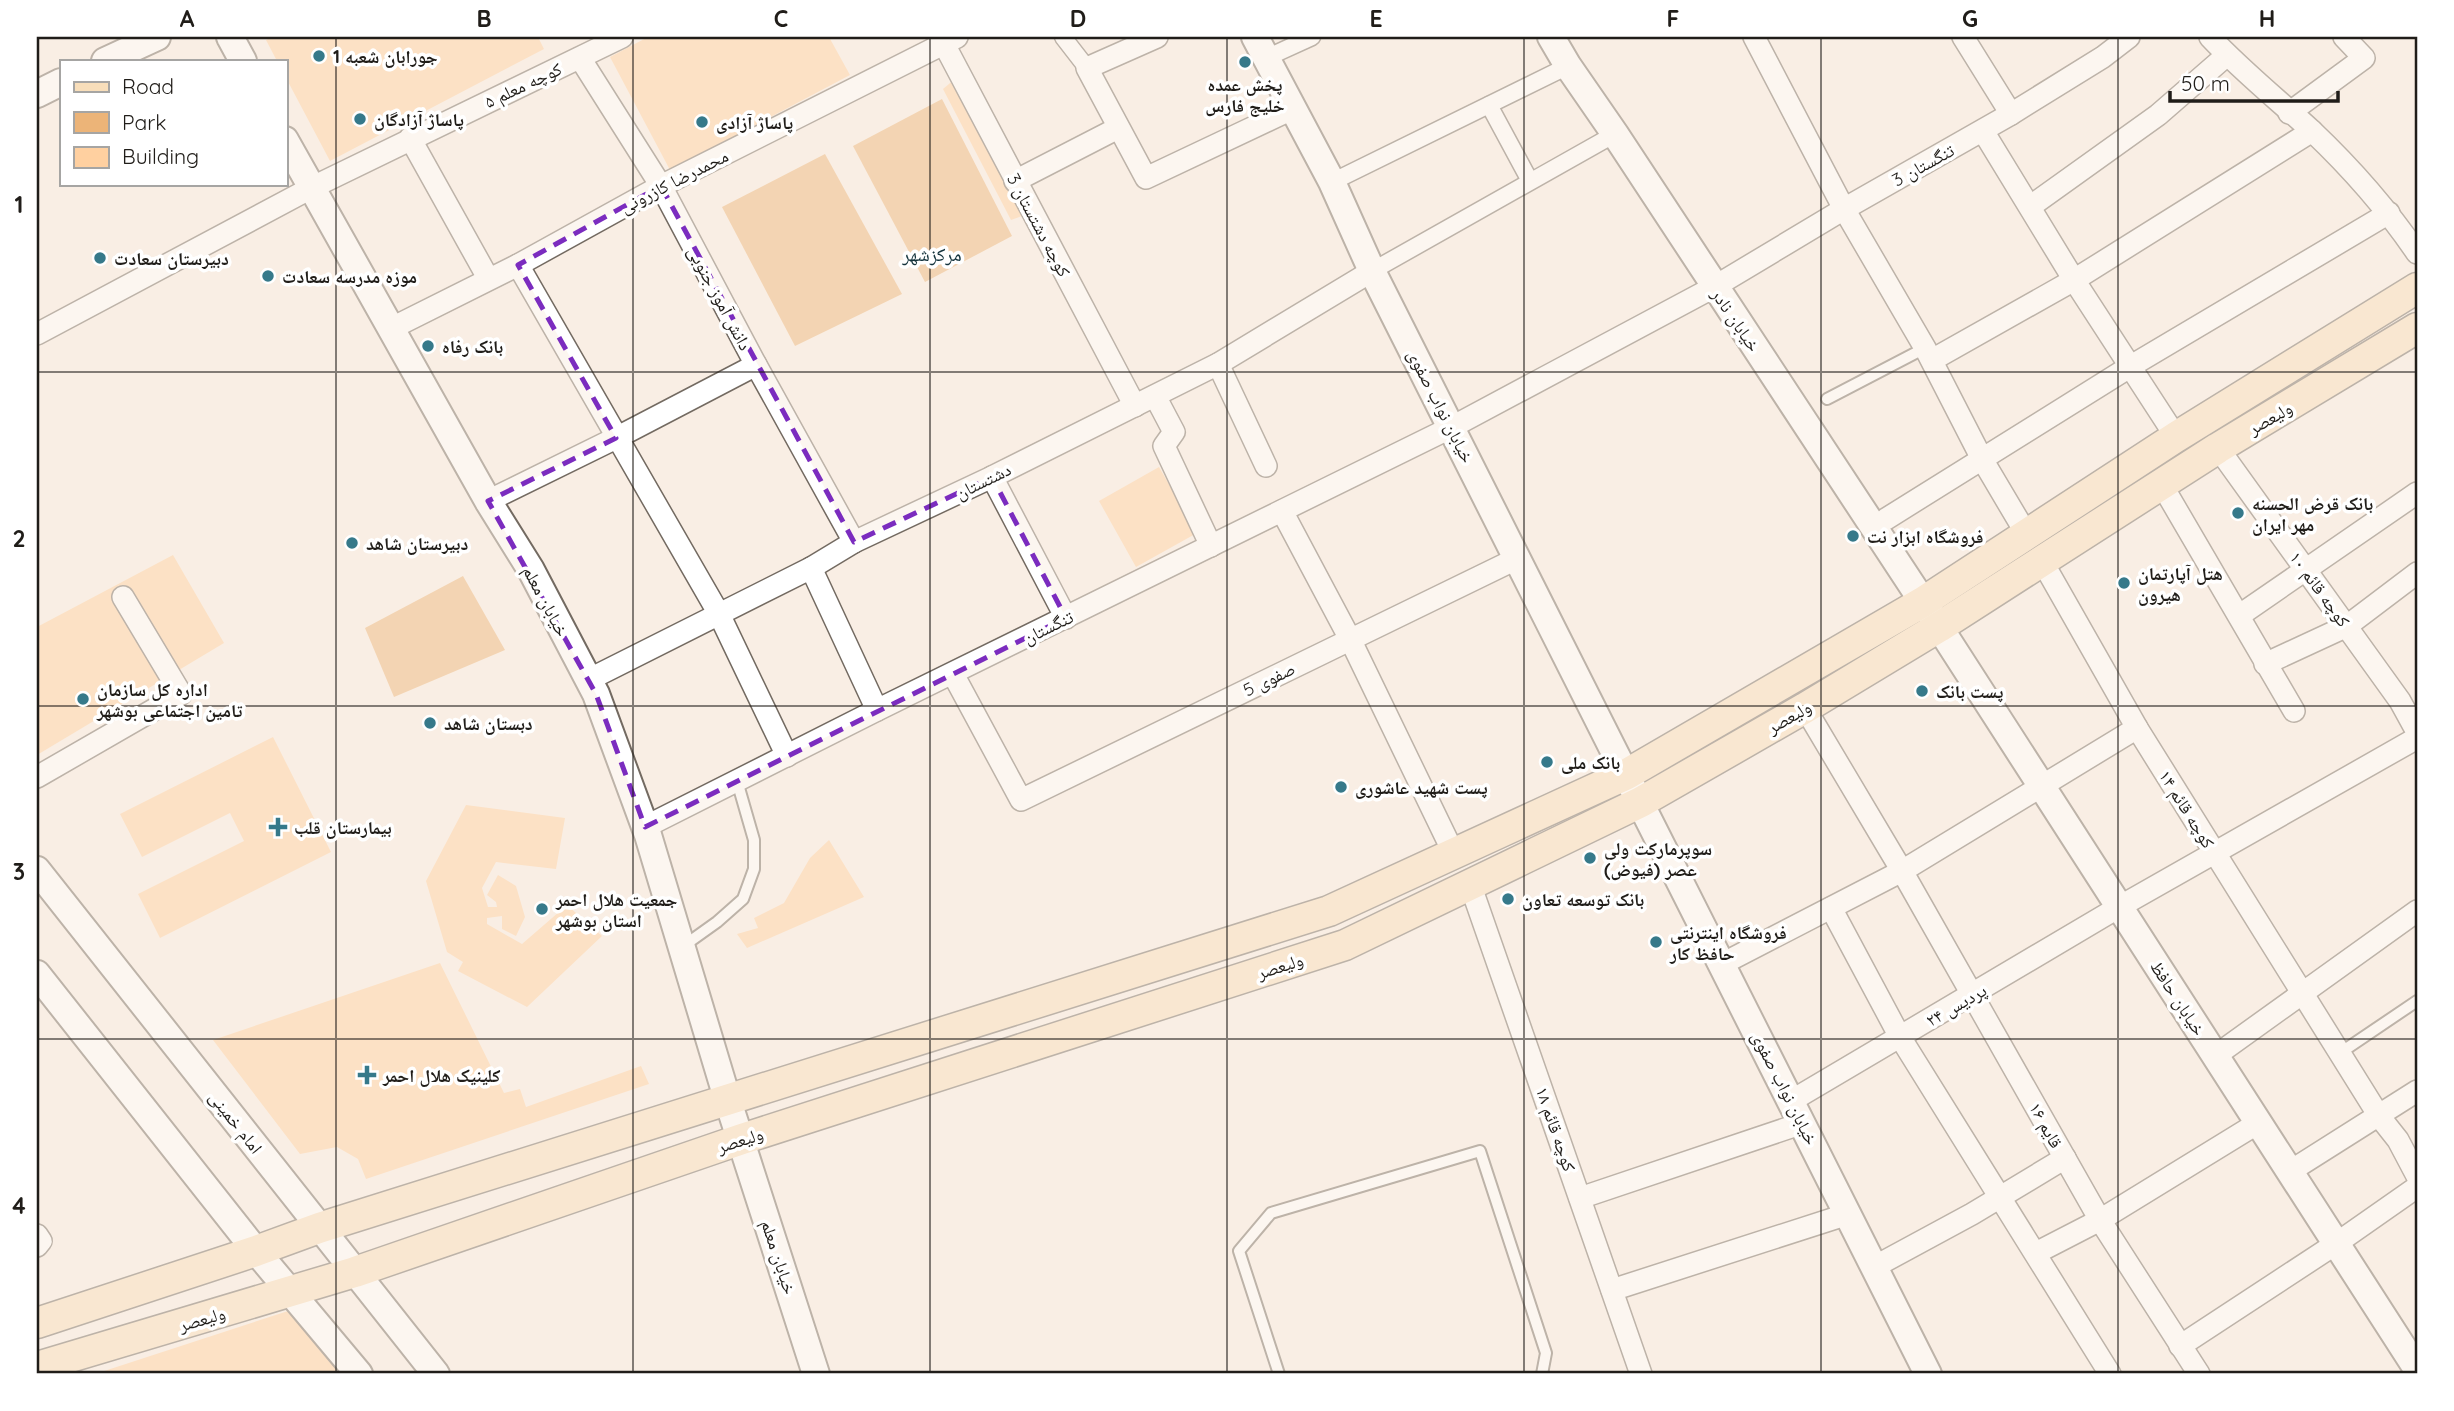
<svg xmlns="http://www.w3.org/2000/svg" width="2454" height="1411" viewBox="0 0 2454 1411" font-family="Quicksand,'Noto Naskh Arabic',sans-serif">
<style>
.green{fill:#ecb478}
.building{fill:#ffd0a0}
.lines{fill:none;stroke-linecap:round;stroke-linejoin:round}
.service-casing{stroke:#736a61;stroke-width:14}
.pedestrian-casing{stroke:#736a61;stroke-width:19}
.minor-casing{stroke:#736a61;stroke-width:24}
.tertiary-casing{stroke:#736a61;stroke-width:30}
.secondary-casing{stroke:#736a61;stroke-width:33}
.service{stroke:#fff;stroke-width:10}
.pedestrian{stroke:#fff;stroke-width:16}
.minor{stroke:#fff;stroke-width:21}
.tertiary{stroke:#fff;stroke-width:26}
.secondary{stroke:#f8deba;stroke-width:30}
.marked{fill:none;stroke:#7b2cbf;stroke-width:5;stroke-dasharray:14 9;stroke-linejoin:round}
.grid{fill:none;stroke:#201d19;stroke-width:2;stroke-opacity:0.55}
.poi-dot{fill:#36798a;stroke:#fff;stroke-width:2.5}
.labels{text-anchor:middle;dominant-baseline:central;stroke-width:7;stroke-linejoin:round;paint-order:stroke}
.poi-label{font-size:18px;font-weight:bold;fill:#201d19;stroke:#fff;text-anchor:start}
.street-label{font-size:18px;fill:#201d19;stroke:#fff}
.neighbourhood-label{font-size:19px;fill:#14333c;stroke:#fff}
.neatline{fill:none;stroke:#201d19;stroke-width:2.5}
.grid-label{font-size:23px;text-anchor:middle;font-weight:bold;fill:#201d19}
</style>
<rect width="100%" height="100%" fill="#f9eee4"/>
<g class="green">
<polygon points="942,99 1012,236 925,282 853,146"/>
<polygon points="825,154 902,294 795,346 722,207"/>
<polygon points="463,576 505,650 394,697 365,628"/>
</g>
<g class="building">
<polygon points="272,37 538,37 544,49 330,161 285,76 285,61 277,61 266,40"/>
<polygon points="648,37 829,37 850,75 670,170 610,57"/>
<polygon points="956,78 1027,214 1011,220 943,89"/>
<polygon points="1159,467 1197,533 1136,567 1099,501"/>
<polygon points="173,555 224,643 37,755 37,627"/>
<polygon points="273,737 331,852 160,938 138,894 244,841 230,813 142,857 120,814"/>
<polygon points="466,805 565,818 556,869 496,862 482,888 488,907 497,907 496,902 487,895 498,875 516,886 525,917 516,936 502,929 502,916 487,918 487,924 522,944 567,905 602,936 527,1007 458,971 463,962 447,952 426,881"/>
<polygon points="829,840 864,897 747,948 737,934 758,928 754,918 784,903 810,858"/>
<polygon points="440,963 504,1093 520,1089 526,1107 641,1066 649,1084 366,1179 358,1159 337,1147 300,1154 213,1040"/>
<polygon points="288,1311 348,1374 95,1374"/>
</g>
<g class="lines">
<defs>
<g id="service">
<polyline points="1827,399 1925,348"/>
<polyline points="682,947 717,922 743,899 754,869 754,840 737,781"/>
<polyline points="2340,1053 2417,1001"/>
<polyline points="1279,1374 1239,1251 1271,1213 1480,1151 1546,1353 1542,1374"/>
</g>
<g id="pedestrian">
<polyline points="1063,37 1087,68"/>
<polyline points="1266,58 1312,37"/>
<polyline points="1489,105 1530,181"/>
<polyline points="1332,182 1568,66"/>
<polyline points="1372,271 1615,134"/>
</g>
<g id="minor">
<polyline points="1157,37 1087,68 1146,178 1292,109"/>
<polyline points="1754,37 1844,209 1925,348 1982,459 2027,535"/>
<polyline points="1963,37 2011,114"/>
<path d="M2210,37C2242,71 2278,100 2312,131C2351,168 2387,209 2417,253"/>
<polyline points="944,44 1135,406"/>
<polyline points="580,58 661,186 756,365 854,542"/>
<polyline points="2289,113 2364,58 2344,37"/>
<polyline points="1983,131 2074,280 2176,437"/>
<polyline points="410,138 488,278"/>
<polyline points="1015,181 1118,128"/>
<polyline points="2031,206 2158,115 2227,55"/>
<polyline points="518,265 719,614 787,756"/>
<polyline points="392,328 518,265 661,186 957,37"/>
<polyline points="37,334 311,188 622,37"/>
<polyline points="1932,360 2074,280 2312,131"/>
<polyline points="1218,364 1266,466"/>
<polyline points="1155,396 1174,432 1164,446 1211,546"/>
<polyline points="2218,448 2400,701 2417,732"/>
<polyline points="992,477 1066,618"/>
<polyline points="2162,485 2294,711"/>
<polyline points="488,501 616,438 756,365"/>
<polyline points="1282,511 1350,639 1454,854"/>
<polyline points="1886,519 2131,366 2389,213"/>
<polyline points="2042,561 2137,728 2379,1116 2398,1140 2417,1176"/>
<polyline points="811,568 877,710"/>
<polyline points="2240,615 2417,493"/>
<polyline points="2265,664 2347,626 2417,573"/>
<polyline points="953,674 1021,800 1518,558"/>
<polyline points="588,680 811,568 854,542 992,477 1218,364 1372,271"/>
<polyline points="1805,708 1902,871 2100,1220 2199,1374"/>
<polyline points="37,777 181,694 123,597"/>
<polyline points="645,827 877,710 1452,427 1714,287 1844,209 2011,114 2103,57 2129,37"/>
<polyline points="1470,884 1641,1374"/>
<polyline points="1831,908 1900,1037 2110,1374"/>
<polyline points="1722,964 1902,871 2137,728"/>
<polyline points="2215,1056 2417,911"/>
<polyline points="1791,1101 2119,907 2417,738"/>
<polyline points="2289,1172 2417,1091"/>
<polyline points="1580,1198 1803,1123"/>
<polyline points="37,1235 41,1241 37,1246"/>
<polyline points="2036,1253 2100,1220 2258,1123"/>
<polyline points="1874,1267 1972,1214 2065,1158"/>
<polyline points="1612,1290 1848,1214"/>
<polyline points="2180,1346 2337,1243 2417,1187"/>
</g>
<g id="tertiary">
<polyline points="230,37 243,61"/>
<polyline points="1255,37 1332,182 1372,271 1928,1374"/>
<polyline points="1551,37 1568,66 1615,134 1923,602 2417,1369"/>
<polyline points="105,61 157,37"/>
<polyline points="37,94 61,82"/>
<polyline points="285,140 488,501 531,570 596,694 648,835 727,1098 816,1374"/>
<polyline points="37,870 436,1374"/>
<polyline points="37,974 256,1251 359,1374"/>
</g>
<g id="secondary">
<polyline points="37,1323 256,1251 319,1228 1329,911 1627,774 1923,602 2176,437 2417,288"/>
<polyline points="37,1367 355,1272 742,1139 1345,945 1641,802 1805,708 1939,627 2218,448 2417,328"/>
</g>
</defs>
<use href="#service" class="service-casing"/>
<use href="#pedestrian" class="pedestrian-casing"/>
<use href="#minor" class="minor-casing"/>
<use href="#tertiary" class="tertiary-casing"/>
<use href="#secondary" class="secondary-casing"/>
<use href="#service" class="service"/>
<use href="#pedestrian" class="pedestrian"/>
<use href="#minor" class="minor"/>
<use href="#tertiary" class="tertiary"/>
<use href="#secondary" class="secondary"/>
</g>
<path d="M0 0H2454V1411H0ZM661,186L854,542L992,477L1066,618L645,827L596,694L488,501L616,438L518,265Z" fill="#f9eee4" fill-opacity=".55" fill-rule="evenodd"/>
<path class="marked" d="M661,186L854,542L992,477L1066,618L645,827L596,694L488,501L616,438L518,265Z"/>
<path class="grid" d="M336,37V1374M633,37V1374M930,37V1374M1227,37V1374M1524,37V1374M1821,37V1374M2118,37V1374M37,372H2417M37,706H2417M37,1039H2417"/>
<g class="poi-dot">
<circle cx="319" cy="56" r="7"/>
<circle cx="1245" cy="62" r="7"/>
<circle cx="360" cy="119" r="7"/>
<circle cx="702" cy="122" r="7"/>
<circle cx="100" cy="258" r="7"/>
<circle cx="268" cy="276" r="7"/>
<circle cx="428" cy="346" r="7"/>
<circle cx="2238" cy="513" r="7"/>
<circle cx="1853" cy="536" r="7"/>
<circle cx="352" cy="543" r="7"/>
<circle cx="2124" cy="583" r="7"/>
<circle cx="1922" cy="691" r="7"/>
<circle cx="83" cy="699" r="7"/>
<circle cx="430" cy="723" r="7"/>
<circle cx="1547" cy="762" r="7"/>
<circle cx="1341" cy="787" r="7"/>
<path d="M274.5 816.5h7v7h7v7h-7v7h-7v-7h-7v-7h7z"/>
<circle cx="1590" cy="858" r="7"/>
<circle cx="1508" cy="899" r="7"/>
<circle cx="542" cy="909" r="7"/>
<circle cx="1656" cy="942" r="7"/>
<path d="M363.5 1064.5h7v7h7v7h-7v7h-7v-7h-7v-7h7z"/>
</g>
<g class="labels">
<g class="poi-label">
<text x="333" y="56">جورابان شعبه 1</text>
<text x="1245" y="84" text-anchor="middle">پخش عمده<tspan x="1245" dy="21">خلیج فارس</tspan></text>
<text x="374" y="119">پاساژ آزادگان</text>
<text x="716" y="122">پاساژ آزادی</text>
<text x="114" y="258">دبیرستان سعادت</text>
<text x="282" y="276">موزه مدرسه سعادت</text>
<text x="442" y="346">بانک رفاه</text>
<text x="2252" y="503">بانک قرض الحسنه<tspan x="2252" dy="21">مهر ایران</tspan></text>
<text x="1867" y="536">فروشگاه ابزار نت</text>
<text x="366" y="543">دبیرستان شاهد</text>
<text x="2138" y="573">هتل آپارتمان<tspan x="2138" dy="21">هیرون</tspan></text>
<text x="97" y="689">اداره کل سازمان<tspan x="97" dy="21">تامین اجتماعی بوشهر</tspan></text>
<text x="1936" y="691">پست بانک</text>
<text x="444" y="723">دبستان شاهد</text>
<text x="1561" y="762">بانک ملی</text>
<text x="1355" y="787">پست شهید عاشوری</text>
<text x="294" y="827">بیمارستان قلب</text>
<text x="1604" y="848">سوپرمارکت ولی<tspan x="1604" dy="21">عصر (فیوض)</tspan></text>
<text x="556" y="899">جمعیت هلال احمر<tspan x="556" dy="21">استان بوشهر</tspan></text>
<text x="1522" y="899">بانک توسعه تعاون</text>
<text x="1670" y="932">فروشگاه اینترنتی<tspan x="1670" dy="21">حافظ کار</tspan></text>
<text x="383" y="1075">کلینیک هلال احمر</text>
</g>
<g class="street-label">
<text transform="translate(523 85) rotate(-25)">کوچه معلم ۵</text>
<text transform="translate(1923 165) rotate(-29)">تنگستان 3</text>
<text transform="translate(674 181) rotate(-27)">محمدرضا کازرونی</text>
<text transform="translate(1039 225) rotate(62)">کوچه دشتستان 3</text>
<text transform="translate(720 298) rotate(62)">دانش آموز جنوبی</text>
<text transform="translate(1736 320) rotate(56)">خیابان نادر</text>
<text transform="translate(1441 406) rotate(63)">خیابان نواب صفوی</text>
<text transform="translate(2270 418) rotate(-30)">ولیعصر</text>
<text transform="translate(983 481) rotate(-26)">دشتستان</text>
<text transform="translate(2320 589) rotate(54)">کوچه قائم ۱۰</text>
<text transform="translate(546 601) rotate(62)">خیابان معلم</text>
<text transform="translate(1048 627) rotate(-26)">تنگستان</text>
<text transform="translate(1269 679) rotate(-26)">صفوی 5</text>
<text transform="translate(1789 717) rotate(-30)">ولیعصر</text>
<text transform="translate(2187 809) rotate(58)">کوچه قائم ۱۴</text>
<text transform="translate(1280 966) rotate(-18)">ولیعصر</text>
<text transform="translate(2178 998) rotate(57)">خیابان حافظ</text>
<text transform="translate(1956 1005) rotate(-30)">پردیس ۲۴</text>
<text transform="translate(1785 1088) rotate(63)">خیابان نواب صفوی</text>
<text transform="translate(236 1122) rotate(52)">امام خمینی</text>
<text transform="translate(2046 1125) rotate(61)">قایم ۱۶</text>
<text transform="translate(1556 1129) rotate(71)">کوچه قائم ۱۸</text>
<text transform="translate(740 1140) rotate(-18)">ولیعصر</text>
<text transform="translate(779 1257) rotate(72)">خیابان معلم</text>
<text transform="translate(202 1319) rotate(-16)">ولیعصر</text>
</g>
<g class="neighbourhood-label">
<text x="932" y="254">مرکزشهر</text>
</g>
</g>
<rect width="2454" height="1411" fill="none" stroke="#ffffff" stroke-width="77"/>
<rect x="60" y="60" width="228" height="126" fill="#ffffff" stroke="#a6a5a3" stroke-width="2"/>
<rect x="74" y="82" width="35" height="10" fill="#f8deba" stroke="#a6a5a3" stroke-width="2"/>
<text x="122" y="94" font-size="21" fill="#201d19">Road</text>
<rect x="74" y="112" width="35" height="21" fill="#ecb478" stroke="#a6a5a3" stroke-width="2"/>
<text x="122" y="130" font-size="21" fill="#201d19">Park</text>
<rect x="74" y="147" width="35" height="21" fill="#ffd0a0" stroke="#a6a5a3" stroke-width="2"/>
<text x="122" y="164" font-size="21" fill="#201d19">Building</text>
<path d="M2170 91v10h168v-10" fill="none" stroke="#201d19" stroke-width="3.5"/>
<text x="2181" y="91" font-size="21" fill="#201d19" stroke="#ffffff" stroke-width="5" paint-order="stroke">50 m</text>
<rect x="38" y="38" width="2378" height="1334" class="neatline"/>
<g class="grid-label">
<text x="187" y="27">A</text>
<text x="484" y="27">B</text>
<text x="781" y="27">C</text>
<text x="1078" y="27">D</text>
<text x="1376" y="27">E</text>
<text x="1673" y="27">F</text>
<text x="1970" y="27">G</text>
<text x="2267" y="27">H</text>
<text x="19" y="213">1</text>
<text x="19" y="547">2</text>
<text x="19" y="880">3</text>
<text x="19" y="1214">4</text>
</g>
</svg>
